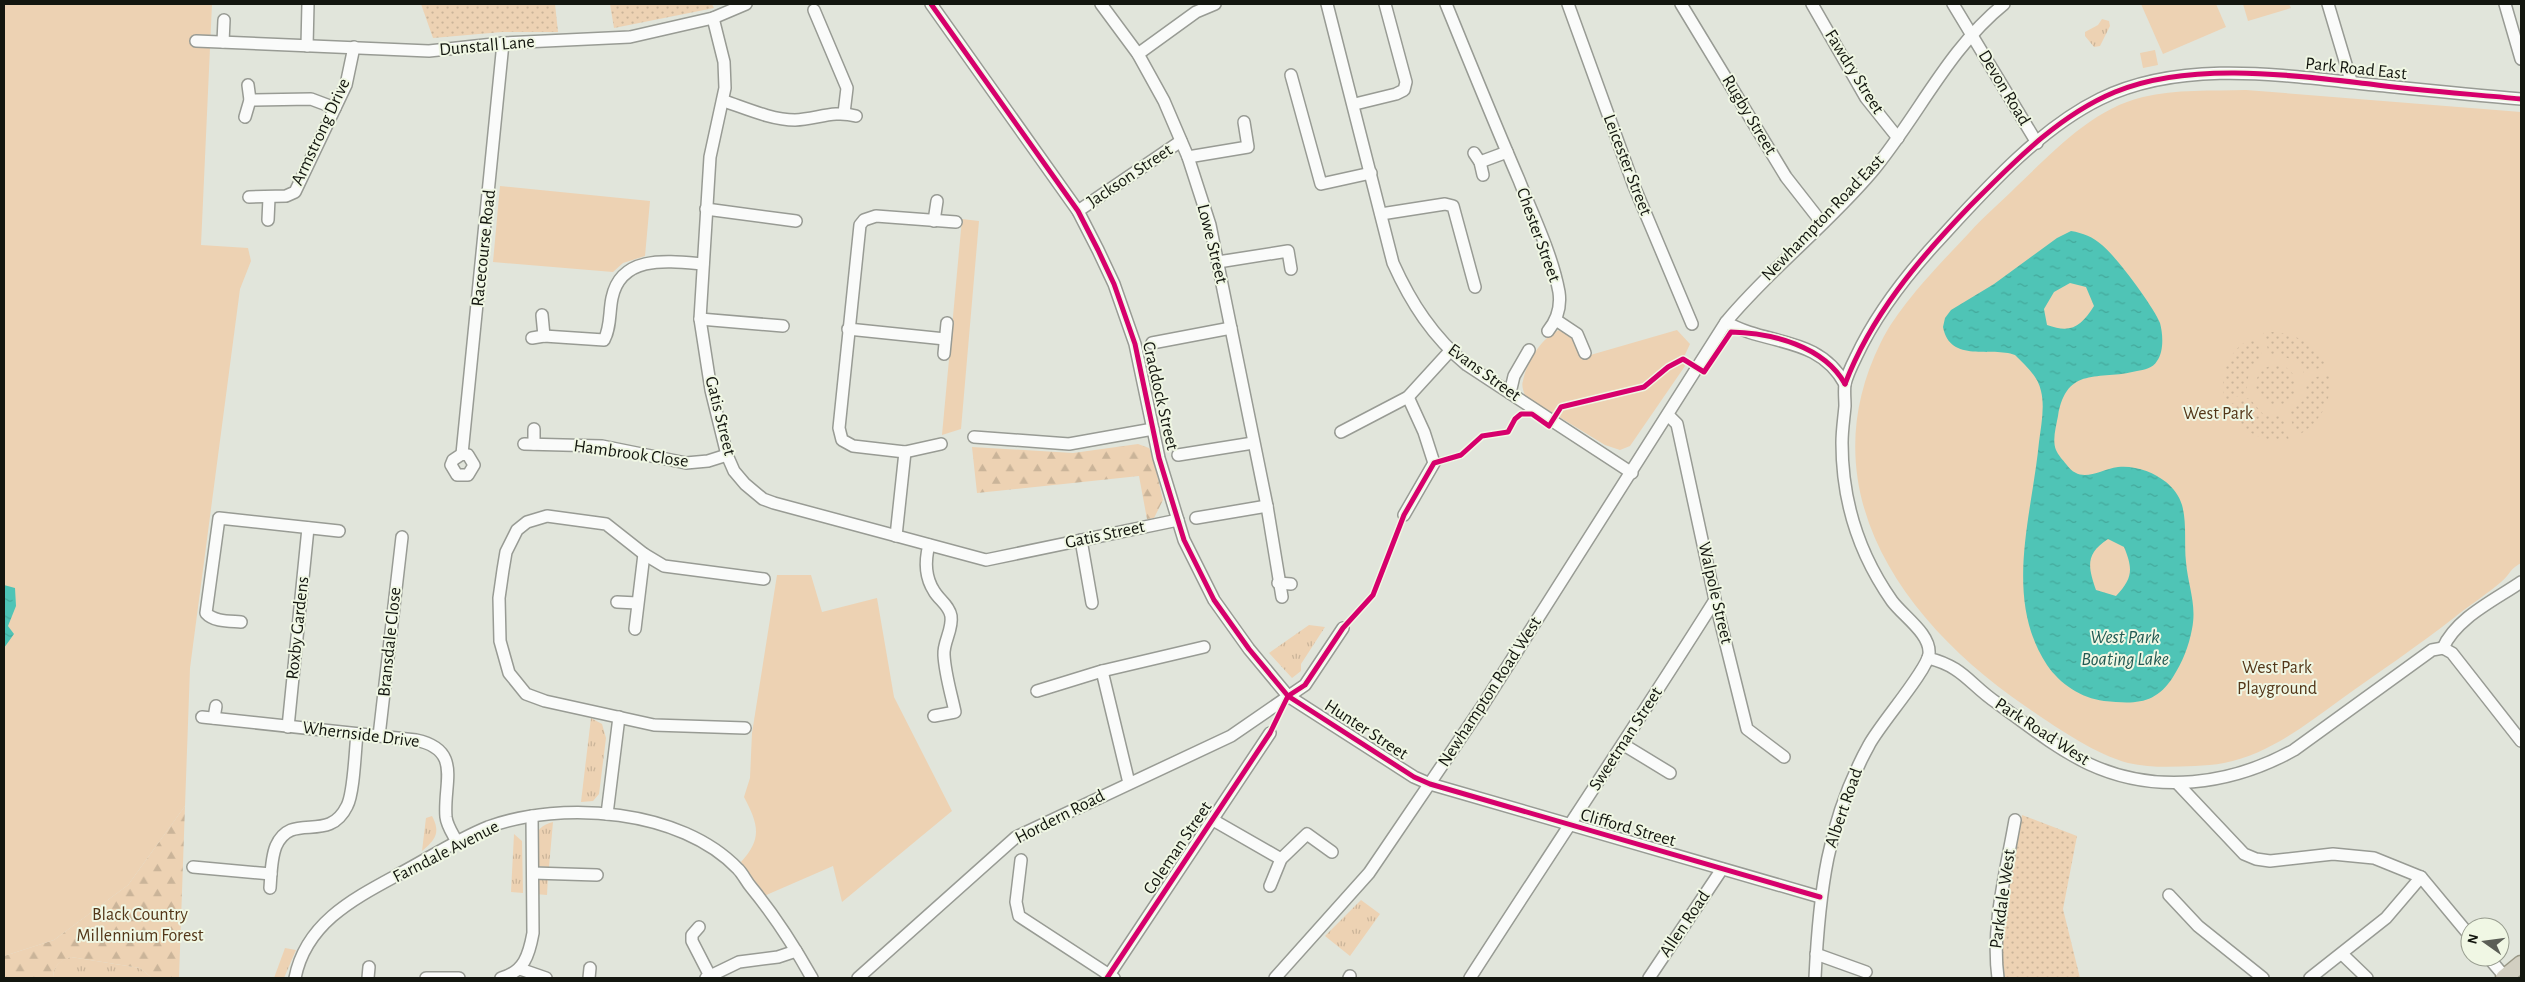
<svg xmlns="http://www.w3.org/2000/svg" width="2525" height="982" viewBox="0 0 2525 982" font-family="'Alegreya Sans',sans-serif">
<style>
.grass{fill:url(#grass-tufts)}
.forest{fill:url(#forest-firs)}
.park{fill:#edd2b3}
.garden{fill:url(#garden-dots)}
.water{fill:url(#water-ripples);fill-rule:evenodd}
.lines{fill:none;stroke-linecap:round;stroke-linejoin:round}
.minor-casing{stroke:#989b94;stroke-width:14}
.highway-casing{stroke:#999785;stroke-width:19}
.minor{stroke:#fafbfa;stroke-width:11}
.highway{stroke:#d2cfc1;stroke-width:16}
.cycleway-casing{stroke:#f0f7e4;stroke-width:8}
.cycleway{stroke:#d6006c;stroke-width:5}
.labels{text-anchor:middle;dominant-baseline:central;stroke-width:4;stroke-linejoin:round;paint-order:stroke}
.street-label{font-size:18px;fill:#13160f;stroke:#f0f7e4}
.park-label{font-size:18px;fill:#533618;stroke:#f0f7e4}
.water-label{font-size:19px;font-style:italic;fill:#215a53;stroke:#f0f7e4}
</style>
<defs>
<pattern id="grass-tufts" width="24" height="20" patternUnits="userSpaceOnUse" patternTransform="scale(1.25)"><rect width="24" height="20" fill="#edd2b3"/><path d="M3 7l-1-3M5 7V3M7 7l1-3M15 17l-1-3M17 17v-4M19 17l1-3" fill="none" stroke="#cab499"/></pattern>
<pattern id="forest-firs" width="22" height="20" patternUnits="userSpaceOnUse" patternTransform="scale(1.25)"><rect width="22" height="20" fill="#edd2b3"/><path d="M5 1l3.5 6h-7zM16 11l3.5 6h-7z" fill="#cab499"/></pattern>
<pattern id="garden-dots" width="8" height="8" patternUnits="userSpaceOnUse" patternTransform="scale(1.25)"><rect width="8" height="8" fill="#edd2b3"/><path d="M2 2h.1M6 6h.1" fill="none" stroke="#cab499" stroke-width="1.8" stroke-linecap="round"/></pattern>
<pattern id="water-ripples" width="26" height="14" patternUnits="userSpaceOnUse" patternTransform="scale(1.25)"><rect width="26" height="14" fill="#4fc4b6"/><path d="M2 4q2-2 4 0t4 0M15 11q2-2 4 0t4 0" fill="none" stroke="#44a89b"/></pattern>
</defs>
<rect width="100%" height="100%" fill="#e1e5db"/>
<g class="grass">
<polygon points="2102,19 2109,21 2110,26 2100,46 2094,47 2085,36 2085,32 2098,25"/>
<polygon points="1309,625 1325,627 1301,664 1301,671 1292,678 1269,653"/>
<polygon points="591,718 602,724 606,738 599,794 593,801 581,802"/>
<path d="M432,816C441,833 435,840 422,851L426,818Z"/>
<path d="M553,822L549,867L536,866C536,846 529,828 553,822Z"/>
<polygon points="514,834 522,841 523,893 511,892"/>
<polygon points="548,876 547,895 535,894 535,878"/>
<polygon points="1361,900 1380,914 1350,956 1325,936"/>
<polygon points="285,948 296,950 284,978 274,978"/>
<path d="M71,957L140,968L152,978H53C53,966 60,960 71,957Z"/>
</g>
<g class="forest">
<polygon points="1138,444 1149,448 1152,453 1163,500 1154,518 1147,519 1139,476 977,493 972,447 1073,453"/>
<path d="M185,806L179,978H152L140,968L71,957C60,961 53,966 53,978H4V956L54,940L128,885Z"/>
</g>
<g class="park">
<polygon points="4,4 212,4 201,245 248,248 251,261 240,289 190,668 185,806 128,885 54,940 4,956"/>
<polygon points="2141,4 2216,4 2226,27 2163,54"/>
<polygon points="2243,4 2289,4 2291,8 2248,21"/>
<polygon points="2155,50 2158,65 2143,68 2140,53"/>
<path d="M2246,90L2521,112V563C2511,569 2512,570 2507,576C2499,586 2467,607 2455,617C2418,646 2379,672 2340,700C2304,726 2269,754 2224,763C2215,765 2204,765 2195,766C2172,767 2150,768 2128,763C2094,754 2054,726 2025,706C1904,623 1807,491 1881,342C1900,304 1940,264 1969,233C1984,216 2001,202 2017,186C2053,152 2092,109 2143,97C2176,89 2212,91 2246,90Z"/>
<polygon points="500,186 650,201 645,256 623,263 613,272 493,262"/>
<polygon points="962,219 979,221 961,429 942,435"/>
<path d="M1559,330L1573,336L1580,358L1677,330L1690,344L1683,359L1682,358L1685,366L1630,446L1620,450L1605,445L1525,396C1524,392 1521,386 1523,381C1526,363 1542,337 1559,330Z"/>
<path d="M777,575H811L822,612L877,598L894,697L952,811L842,902L833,866L764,896L741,862C763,838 758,824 744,797L750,778L752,733Z"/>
</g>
<g class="garden">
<polygon points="421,4 555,4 558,32 502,32 433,38"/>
<polygon points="610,4 712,4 714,8 614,28"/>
<path d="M2272,332C2295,333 2316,344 2326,366L2304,373C2297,359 2285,355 2270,356L2263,333Z"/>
<path d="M2255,336L2263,358C2250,367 2246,378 2247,393L2225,401C2219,373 2228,349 2255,336Z"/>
<circle cx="2276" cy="385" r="20"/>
<path d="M2329,373C2335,398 2319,426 2296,436L2289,413L2305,399L2307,380Z"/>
<path d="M2249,398L2263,414L2282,416L2289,439C2264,446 2236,428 2227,405Z"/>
<polygon points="2022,815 2077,836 2063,909 2080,978 2005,978 2000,953 2006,901"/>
</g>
<g class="water">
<path d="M2071,231C2083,233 2093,237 2102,245C2115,255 2154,307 2160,323C2163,334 2164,352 2157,361C2153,368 2144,370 2137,371C2098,381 2067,365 2058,416C2056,427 2052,440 2056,450C2058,455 2063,460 2066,464C2081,485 2098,470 2118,467C2134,465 2154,472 2166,482C2173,488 2179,495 2182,505C2187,523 2184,543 2186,562C2188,586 2197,604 2192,629C2189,646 2182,663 2173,677C2155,705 2135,704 2104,701C2081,698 2060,684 2047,665C2003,598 2032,516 2039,442C2041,426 2045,407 2041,391C2038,376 2025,365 2015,355C1992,346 1950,364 1943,327L1945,318L1951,310L1994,284L2057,238ZM2070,283L2086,287L2094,306C2081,326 2072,334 2047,325L2044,309L2054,292ZM2108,539L2124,547C2133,569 2133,578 2116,596L2096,590C2088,567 2085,554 2108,539Z"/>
<polygon points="4,585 15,588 16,606 8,626 14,634 4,648"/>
</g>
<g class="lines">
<defs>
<g id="minor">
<polyline points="931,4 1078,211 1098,250 1114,284 1135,344 1159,458 1184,540 1214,600 1249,649 1288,696 1414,777 1430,784 1820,897"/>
<polyline points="1101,4 1138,54 1164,101 1188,157 1210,225 1267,506 1282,597"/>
<path d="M1327,4L1393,263C1411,303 1433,337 1467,365L1632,473"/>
<path d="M1446,4C1470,63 1494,122 1519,180C1533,216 1552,254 1559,292C1561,306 1557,320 1548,331"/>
<polyline points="1568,4 1634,186 1692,324"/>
<polyline points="1681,4 1786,177 1822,223"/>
<polyline points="1812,4 1866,98 1898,138"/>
<polyline points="1953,4 2037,143"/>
<polyline points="2328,4 2351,81"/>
<polyline points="2505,4 2521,59"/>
<polyline points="814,10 847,88 844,113"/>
<polyline points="713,18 724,62 725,88 710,157 700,319 711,390 727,455 734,471 745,484 763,499 774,503 986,560 1178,520"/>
<polyline points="196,41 429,51 503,43 630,37 713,18 746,4"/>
<polyline points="223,42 224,20"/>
<polyline points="307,46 308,4"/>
<polyline points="1138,54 1196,12 1215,4"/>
<polyline points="1291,75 1321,184 1371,173"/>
<polyline points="250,100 311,99 335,108"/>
<path d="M724,101C745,108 772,120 795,120C817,119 834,110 856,116"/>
<polyline points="1355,104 1396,94 1404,90 1406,82 1385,4"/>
<polyline points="245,117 250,100 248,85"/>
<polyline points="1474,153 1480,162 1483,175"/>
<polyline points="1188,157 1248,147 1244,122"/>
<polyline points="1480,162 1507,152"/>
<polyline points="249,197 286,196 295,192 346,85 354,47"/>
<polyline points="706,209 796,221"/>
<polyline points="1078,211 1181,141"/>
<polyline points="1381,214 1445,204 1453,206 1475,287"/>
<polyline points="268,220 269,198"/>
<polyline points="934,221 937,201"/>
<polyline points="1218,262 1288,251 1291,269"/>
<polyline points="542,315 544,336"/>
<polyline points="700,319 783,326"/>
<polyline points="1556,320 1577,334 1585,353"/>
<path d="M1726,322C1767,346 1818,335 1845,384"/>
<polyline points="848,329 945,339"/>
<path d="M532,338L544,336L604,340C611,327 609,312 612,298C621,254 669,261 703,264"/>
<polyline points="1152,343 1231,328"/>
<polyline points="944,354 947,323"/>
<polyline points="1510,393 1514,376 1529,350"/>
<polyline points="1668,415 1677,424 1715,600 1747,729 1784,757"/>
<polyline points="534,429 534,444"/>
<polyline points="1341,432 1408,397 1450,351"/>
<polyline points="974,437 1069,444 1153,429"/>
<polyline points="524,444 602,446 686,463 708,461 727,455"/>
<polyline points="941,444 905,452 853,446 842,440 839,428 860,225 864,220 876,216 956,222"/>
<polyline points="462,454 468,455 474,465 468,475 457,475 451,465 453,460 462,454 503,43"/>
<polyline points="1178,455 1253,443"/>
<polyline points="1404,515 1434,463 1424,432 1408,397"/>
<polyline points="1196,518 1267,506"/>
<polyline points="896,536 905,452"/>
<polyline points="1081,540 1092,603"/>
<path d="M929,545C925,560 925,577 934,591C939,600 949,605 951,616C953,630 943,642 944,655C945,674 951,693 955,712L934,716"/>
<polyline points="1278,583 1291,584"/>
<polyline points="617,602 637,603"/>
<path d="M241,622C230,621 214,622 206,613L219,518L339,531"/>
<polyline points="635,629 644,554"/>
<polyline points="2443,648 2452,653 2521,741"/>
<path d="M2443,648C2456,618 2495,600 2521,582"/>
<path d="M1928,658C1964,667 1969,684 1997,703C2026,724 2056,748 2089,764C2156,795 2231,785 2294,750L2432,650L2443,648"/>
<polyline points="1102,671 1129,783"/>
<polyline points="1037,691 1102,671 1204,647"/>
<path d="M202,717L416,740C463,750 443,783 446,817C447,826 453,834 457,842"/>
<polyline points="214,718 216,706"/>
<polyline points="288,727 308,528"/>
<polyline points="745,728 654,725 545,701 526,694 509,673 500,641 499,598 503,570 506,552 517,530 527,522 547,516 606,524 644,554 664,566 764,579"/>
<polyline points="379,736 402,537"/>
<polyline points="1624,745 1670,773"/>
<polyline points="2177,783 2244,854 2256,859 2270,861 2333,854 2374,858 2421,877 2470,936"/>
<polyline points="607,814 619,717"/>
<polyline points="1213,820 1281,859"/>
<polyline points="1021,860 1016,902 1019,916 1114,978"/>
<polyline points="193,867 271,874"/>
<polyline points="533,873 597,875"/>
<polyline points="1270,886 1281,859 1307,834 1332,852"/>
<path d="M270,888C271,875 271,858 276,846C292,810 328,845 347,806C354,793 355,751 357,734"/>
<polyline points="2169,895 2198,926 2263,978"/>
<polyline points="699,927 692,935 692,941 710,976"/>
<polyline points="1816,954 1866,972"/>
<polyline points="2342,954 2367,978"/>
<polyline points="2488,957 2505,977"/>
<polyline points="520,969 546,978"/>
<path d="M295,978C306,922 355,898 401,873C429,858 458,839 488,827C562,800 681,809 738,869C743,874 746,881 751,887C774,915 794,946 812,978"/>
<polyline points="368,978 369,967"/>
<polyline points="426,978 459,978"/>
<path d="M501,978C524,972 529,955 533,933L532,816"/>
<polyline points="589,978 590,968"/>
<polyline points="706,978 739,962 778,957 796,951"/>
<polyline points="858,978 1016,837 1231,736 1305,685 1343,628"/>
<polyline points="1107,978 1270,733"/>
<path d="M1275,978L1369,873L1481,708L1726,322C1770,269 1826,226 1871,173C1918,117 1947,50 2004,4"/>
<polyline points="1349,978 1350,976"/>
<path d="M1470,978C1551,852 1635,727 1715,600"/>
<polyline points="1649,978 1722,869"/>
<path d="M1815,978C1819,894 1827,821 1869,745C1880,724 1927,671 1929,654C1931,634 1903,616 1892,601C1859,554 1842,500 1842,443C1842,430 1844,418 1845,406C1845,399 1844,391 1845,384C1847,375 1852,365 1856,357C1876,314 1904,278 1936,243C1983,192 2037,130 2100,99C2184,58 2287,76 2375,85C2424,90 2472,95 2521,99"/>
<path d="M1998,978C1991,926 2006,872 2015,820"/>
<polyline points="2310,978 2386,918 2421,877"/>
</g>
<polyline id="highway" points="2504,978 2521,964"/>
</defs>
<use href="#minor" class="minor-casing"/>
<use href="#highway" class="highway-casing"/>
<use href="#minor" class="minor"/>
<use href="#highway" class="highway"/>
<defs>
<g id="cycleway">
<polyline points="931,4 1078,211 1098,250 1114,284 1135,344 1159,458 1184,540 1214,600 1249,649 1288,696 1414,777 1430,784 1820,897"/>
<path d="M1845,384C1871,316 1918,260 1968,208C2012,164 2057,116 2115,92C2189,61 2292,75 2370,84C2421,91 2471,94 2521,99"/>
<path d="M1288,696L1305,685L1343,628L1373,595L1404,515L1434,463L1461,455L1482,436L1508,432L1515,419L1521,414H1532L1549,426L1561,407L1644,387L1668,367L1683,359L1704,372L1731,332C1772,333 1824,346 1845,384"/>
<polyline points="1107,978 1270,733 1288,696"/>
</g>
</defs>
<use href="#cycleway" class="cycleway-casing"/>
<use href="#cycleway" class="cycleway"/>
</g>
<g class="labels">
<g class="street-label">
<text transform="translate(487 46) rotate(-5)">Dunstall Lane</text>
<text transform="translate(2356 69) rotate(6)">Park Road East</text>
<text transform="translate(1854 72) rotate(58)">Fawdry Street</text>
<text transform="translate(2004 88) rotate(59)">Devon Road</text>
<text transform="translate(1749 115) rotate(59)">Rugby Street</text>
<text transform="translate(321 132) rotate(-65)">Armstrong Drive</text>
<text transform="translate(1627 165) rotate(69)">Leicester Street</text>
<text transform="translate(1130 176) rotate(-34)">Jackson Street</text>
<text transform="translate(1823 218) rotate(-46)">Newhampton Road East</text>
<text transform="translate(1538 235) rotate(70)">Chester Street</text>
<text transform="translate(1212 244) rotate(76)">Lowe Street</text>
<text transform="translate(484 248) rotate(-84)">Racecourse Road</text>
<text transform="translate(1484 373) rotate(36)">Evans Street</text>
<text transform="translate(1160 396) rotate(77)">Craddock Street</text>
<text transform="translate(720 416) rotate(76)">Gatis Street</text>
<text transform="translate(631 454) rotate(8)">Hambrook Close</text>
<text transform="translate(1105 535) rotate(-12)">Gatis Street</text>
<text transform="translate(1715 593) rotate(77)">Walpole Street</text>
<text transform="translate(298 628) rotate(-84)">Roxby Gardens</text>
<text transform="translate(390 642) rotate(-84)">Bransdale Close</text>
<text transform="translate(1490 692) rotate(-57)">Newhampton Road West</text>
<text transform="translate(1366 730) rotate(33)">Hunter Street</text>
<text transform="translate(2042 732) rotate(33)">Park Road West</text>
<text transform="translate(361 735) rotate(7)">Whernside Drive</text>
<text transform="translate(1626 739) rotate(-57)">Sweetman Street</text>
<text transform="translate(1844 808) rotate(-71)">Albert Road</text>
<text transform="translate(1060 817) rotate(-27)">Hordern Road</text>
<text transform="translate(1628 828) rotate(16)">Clifford Street</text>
<text transform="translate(1178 848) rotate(-56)">Coleman Street</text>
<text transform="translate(446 852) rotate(-27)">Farndale Avenue</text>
<text transform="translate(2003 899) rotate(-82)">Parkdale West</text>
<text transform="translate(1685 924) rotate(-56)">Allen Road</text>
</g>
<g class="park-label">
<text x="2218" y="414">West Park</text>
<text x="2277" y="668">West Park<tspan x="2277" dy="21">Playground</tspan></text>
<text x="140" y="915">Black Country<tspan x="140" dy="21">Millennium Forest</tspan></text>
</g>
<g class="water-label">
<text x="2125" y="637">West Park<tspan x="2125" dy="22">Boating Lake</tspan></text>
</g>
</g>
<rect width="2525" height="982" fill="none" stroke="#13160f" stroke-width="10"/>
<g transform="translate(2485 942) rotate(284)"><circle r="24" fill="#f0f7e4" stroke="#989d8f"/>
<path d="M0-4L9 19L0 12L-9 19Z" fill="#5b5e56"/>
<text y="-8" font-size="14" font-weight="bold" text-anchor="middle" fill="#13160f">N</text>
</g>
</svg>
